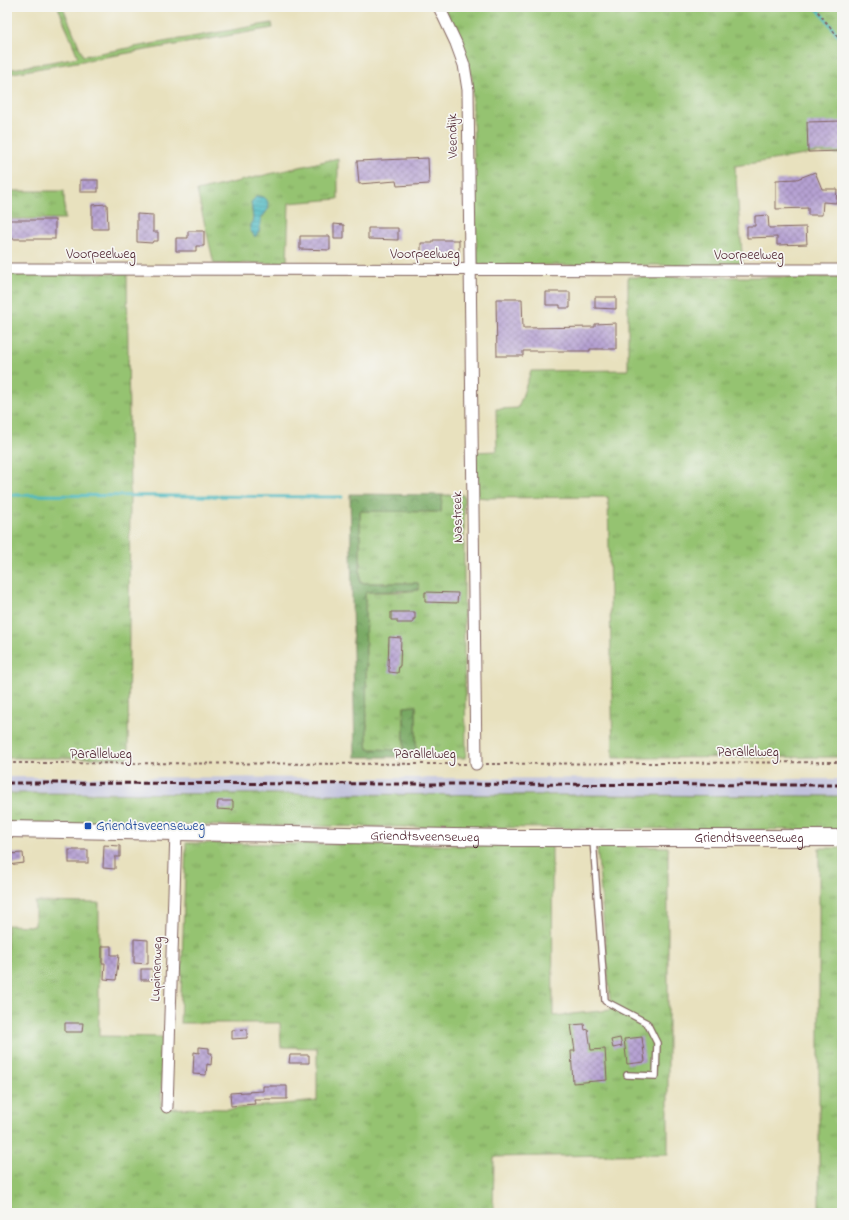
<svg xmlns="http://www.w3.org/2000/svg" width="849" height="1220" viewBox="0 0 849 1220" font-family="'Indie Flower',sans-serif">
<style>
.railway{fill:#c1c2dd}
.grass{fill:url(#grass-tufts);stroke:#70714e;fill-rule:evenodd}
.forest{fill:url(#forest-crowns);stroke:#616447}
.water{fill:url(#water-rules);stroke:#4a6c76}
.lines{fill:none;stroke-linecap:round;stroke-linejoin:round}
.stream{stroke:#4bb9c2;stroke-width:3}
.building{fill:url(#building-cross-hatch)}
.lane-casing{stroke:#81635e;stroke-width:8}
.street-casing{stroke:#81635e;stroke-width:13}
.secondary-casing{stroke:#81635e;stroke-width:18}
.path{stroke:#81635e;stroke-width:2;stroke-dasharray:3 3;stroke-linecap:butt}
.lane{stroke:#fff;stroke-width:5.5}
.street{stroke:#fff;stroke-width:11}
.secondary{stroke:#fff;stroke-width:16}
.rail{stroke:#4a1f2b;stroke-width:3;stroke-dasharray:6 3;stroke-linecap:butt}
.transit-dot{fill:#1a4fb4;stroke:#f6f6f2;stroke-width:1.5}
.labels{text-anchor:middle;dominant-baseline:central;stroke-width:3.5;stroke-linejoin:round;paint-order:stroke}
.street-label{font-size:14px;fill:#4a1f2b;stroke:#f6f6f2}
.transit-label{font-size:14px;fill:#164399;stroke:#f6f6f2;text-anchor:start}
</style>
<defs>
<pattern id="grass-tufts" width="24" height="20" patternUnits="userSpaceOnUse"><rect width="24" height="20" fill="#95c371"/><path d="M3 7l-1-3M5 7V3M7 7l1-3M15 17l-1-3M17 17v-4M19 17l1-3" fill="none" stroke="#7c9e5d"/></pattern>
<pattern id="forest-crowns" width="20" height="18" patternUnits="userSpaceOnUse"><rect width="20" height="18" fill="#78a963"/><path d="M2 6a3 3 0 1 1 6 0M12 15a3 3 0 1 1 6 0" fill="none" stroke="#648952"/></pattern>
<pattern id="water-rules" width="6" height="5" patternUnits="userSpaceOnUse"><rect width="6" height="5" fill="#4bb9c2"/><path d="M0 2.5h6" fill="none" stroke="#40969e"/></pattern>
<pattern id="building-cross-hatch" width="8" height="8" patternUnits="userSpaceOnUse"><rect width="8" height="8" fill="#b6a2d3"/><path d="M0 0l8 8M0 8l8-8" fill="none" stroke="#9683ab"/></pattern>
</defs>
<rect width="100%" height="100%" fill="#f6f6f2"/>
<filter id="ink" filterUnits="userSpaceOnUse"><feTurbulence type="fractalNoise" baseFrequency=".025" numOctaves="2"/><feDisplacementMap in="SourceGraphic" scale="8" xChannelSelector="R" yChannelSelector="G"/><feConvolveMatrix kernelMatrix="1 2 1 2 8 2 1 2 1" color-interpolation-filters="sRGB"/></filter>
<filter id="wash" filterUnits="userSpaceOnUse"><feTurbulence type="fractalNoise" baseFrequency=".012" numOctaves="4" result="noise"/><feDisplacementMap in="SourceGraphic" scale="16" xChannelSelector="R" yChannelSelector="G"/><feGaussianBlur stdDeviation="0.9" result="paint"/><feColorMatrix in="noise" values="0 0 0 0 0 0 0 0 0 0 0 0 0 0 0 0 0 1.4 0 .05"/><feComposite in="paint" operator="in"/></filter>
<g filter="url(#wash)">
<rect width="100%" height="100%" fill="#e8e1be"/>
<polygon class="railway" points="7,777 842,779 842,796 7,793"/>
<g class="grass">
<polygon points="58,7 63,7 83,56 272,23 273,28 7,74 7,70 78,57"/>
<polygon points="444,7 842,7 842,154 817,153 735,166 743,265 477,265 472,78 469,64"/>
<path d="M338,158V199L289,203L287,263L214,264L197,191ZM251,202L269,208L261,219L259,232L250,230L253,218Z"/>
<polygon points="7,191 64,191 65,219 7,219"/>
<polygon points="7,273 127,273 130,494 128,758 7,758"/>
<polygon points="628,277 842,277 842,757 613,758 608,497 488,498 476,497 475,452 497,451 496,409 518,408 531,371 628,370"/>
<polygon points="442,495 464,495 464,663 465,681 466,753 465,758 416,757 416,707 404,707 404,750 368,749 367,743 365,595 366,592 402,592 419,590 418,583 360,583 360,511 441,512"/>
<polygon points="7,793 842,796 842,830 7,824"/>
<polygon points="186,843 552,846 553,1016 611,1010 597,846 668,847 668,1154 494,1157 493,1213 7,1213 7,925 35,926 35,902 99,903 99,1036 163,1037 161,1108 231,1109 317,1101 317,1048 281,1047 280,1023 180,1023"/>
<rect x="819" y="848" width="23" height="365"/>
</g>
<polygon class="forest" points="350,494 442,495 441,512 360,511 360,583 418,583 419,590 366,592 365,595 367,743 368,749 404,750 404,707 416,706 416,757 355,757"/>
<path class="water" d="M257,196C266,197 268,199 269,208L261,219L259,232L255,237L250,230L253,218L251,202Z"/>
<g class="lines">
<g class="stream">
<polyline points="816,7 842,40"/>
<polyline points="7,495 342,497"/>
</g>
</g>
<g id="blocks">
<g class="building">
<polygon points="842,121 842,151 808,152 807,122"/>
<polygon points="428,158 429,184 397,186 396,181 359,184 357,161"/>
<polygon points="815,172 822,189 837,189 836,203 823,202 822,215 808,215 808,208 776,209 776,180 797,179"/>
<rect x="80" y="180" width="18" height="12"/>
<polygon points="107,204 108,229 92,229 92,205"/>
<polygon points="137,214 153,215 153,232 158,232 158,241 153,241 152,243 137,242"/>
<polygon points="768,215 769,228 806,227 807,244 777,245 777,237 747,238 747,226 755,226 755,216"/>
<rect x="7" y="220" width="48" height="19"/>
<polygon points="334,224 344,225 344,239 334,239"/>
<polygon points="368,228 398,228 398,240 368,239"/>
<polygon points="188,231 204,231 204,246 196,246 196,251 176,251 176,238 188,238"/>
<polygon points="300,236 330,236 330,250 300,249"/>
<polygon points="433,240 459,240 459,255 421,255 421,243 433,243"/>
<polygon points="546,292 570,292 570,308 560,308 560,305 546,305"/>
<polygon points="595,297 616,297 616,309 595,308"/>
<polygon points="496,299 522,299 523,328 595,327 595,324 616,323 616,349 590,349 590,351 523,351 523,356 497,356"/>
<polygon points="425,592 458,593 457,603 425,602"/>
<polygon points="391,612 415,612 415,619 413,619 413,623 397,623 397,620 391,620"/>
<polygon points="389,637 401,638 400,666 399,666 398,673 389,672 389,666 388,666"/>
<polygon points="218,801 233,801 233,810 217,809"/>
<polygon points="104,845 120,846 120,857 115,857 115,869 103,868"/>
<rect x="69" y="850" width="19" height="13"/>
<polygon points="23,853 24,863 7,865 7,854"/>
<polygon points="134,939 148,940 148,964 134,963"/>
<polygon points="102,946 111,946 111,955 119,955 116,980 104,979 105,963 102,963"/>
<rect x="141" y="969" width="12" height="11"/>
<polygon points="65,1023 83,1023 82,1032 65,1032"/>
<polygon points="584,1024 585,1030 588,1029 591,1050 605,1049 607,1080 573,1083 571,1051 575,1051 571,1025"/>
<polygon points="247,1029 247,1038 232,1039 232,1030"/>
<polygon points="642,1037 645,1062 627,1064 624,1039"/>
<polygon points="620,1038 622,1046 613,1048 611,1040"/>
<polygon points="199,1047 209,1048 209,1053 212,1053 211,1065 207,1064 206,1075 193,1074 194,1052 199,1053"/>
<polygon points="290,1055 309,1055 309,1063 289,1063"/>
<polygon points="263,1086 287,1086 287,1099 254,1099 255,1104 231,1106 230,1093 263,1091"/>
</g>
</g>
</g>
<g filter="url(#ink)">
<use href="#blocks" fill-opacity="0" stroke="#81635e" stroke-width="1"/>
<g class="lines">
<defs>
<polyline id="lane" points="593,840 605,1001 647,1023 657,1043 656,1076 627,1075"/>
<g id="street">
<polyline points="439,7 456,43 464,65 468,90 476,764"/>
<polyline points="7,269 842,270"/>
<polyline points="167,1107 176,832"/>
</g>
<g id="secondary">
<path id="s1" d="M7,829L508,838H842"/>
</g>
</defs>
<use href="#lane" class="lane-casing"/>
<use href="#street" class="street-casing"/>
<use href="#secondary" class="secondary-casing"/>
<g class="path">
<polyline points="814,7 842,42"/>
<polyline points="7,763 466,764"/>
<polyline points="486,764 842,762"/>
</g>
<use href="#lane" class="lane"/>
<use href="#street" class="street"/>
<use href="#secondary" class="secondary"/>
<polyline class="rail" points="7,783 842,785"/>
</g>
</g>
<rect class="transit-dot" x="84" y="822" width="8" height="8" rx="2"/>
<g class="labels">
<g class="street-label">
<text transform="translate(453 136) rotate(-91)">Veendijk</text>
<text x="101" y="254">Voorpeelweg</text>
<text x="425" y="254">Voorpeelweg</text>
<text x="749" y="255">Voorpeelweg</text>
<text transform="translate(458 517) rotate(-91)">Nastreek</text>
<text x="748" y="752">Parallelweg</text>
<text x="101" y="754">Parallelweg</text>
<text x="425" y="754">Parallelweg</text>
<text stroke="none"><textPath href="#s1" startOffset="418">Griendtsveenseweg</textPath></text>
<text stroke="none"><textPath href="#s1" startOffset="742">Griendtsveenseweg</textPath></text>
<text transform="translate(157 969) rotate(-88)">Lupinenweg</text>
</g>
<g class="transit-label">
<text x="96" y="826">Griendtsveenseweg</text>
</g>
</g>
<rect width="849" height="1220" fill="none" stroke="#f6f6f2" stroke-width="24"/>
</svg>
